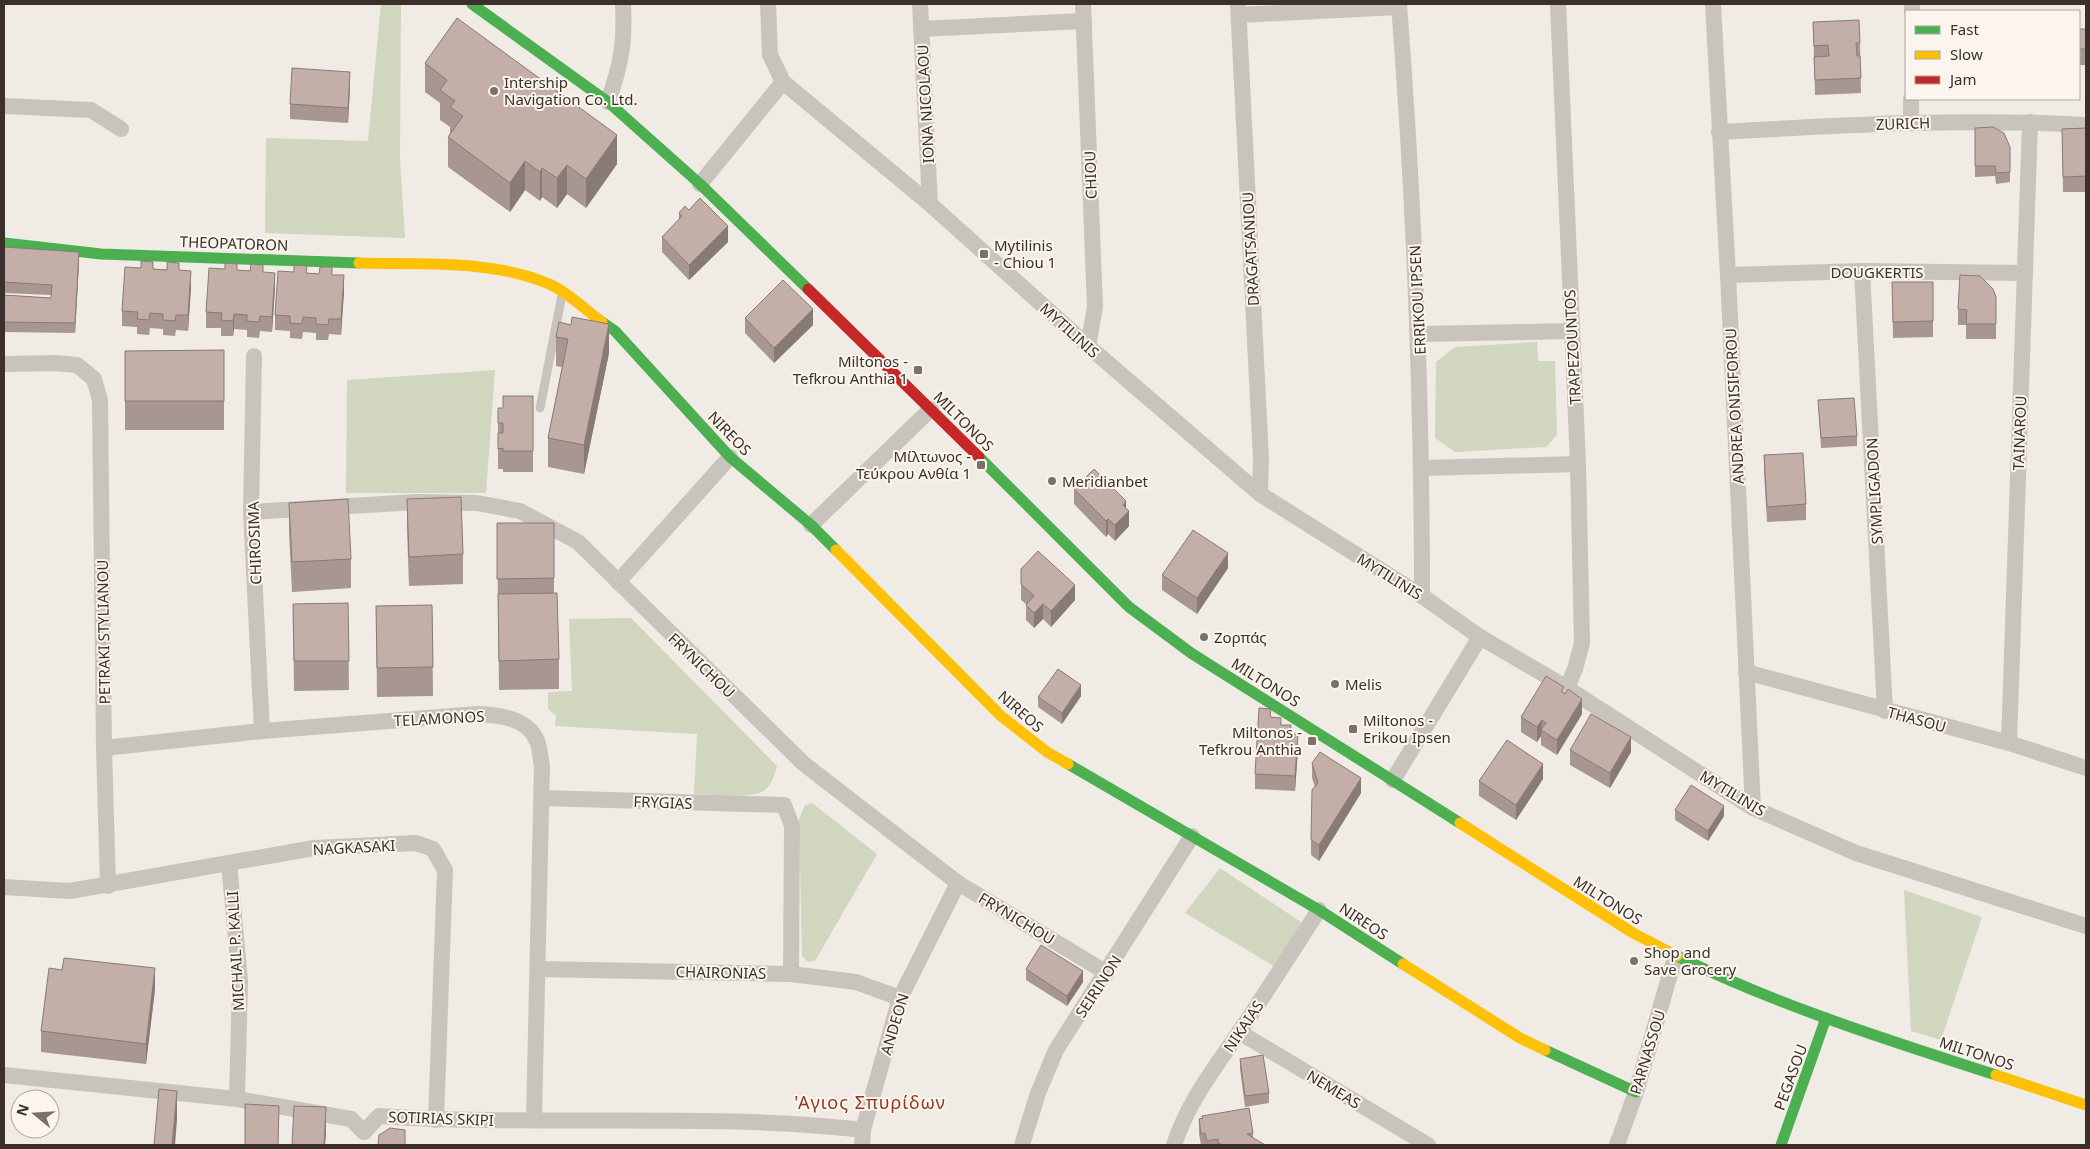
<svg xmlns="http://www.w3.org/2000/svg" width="2090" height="1149" viewBox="0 0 2090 1149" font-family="'Noto Sans',sans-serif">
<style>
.green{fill:#d1d6bf}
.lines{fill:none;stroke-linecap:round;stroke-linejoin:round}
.lane{stroke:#c9c3be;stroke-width:9}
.street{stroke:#c9c3be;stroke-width:16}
.fast{stroke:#4caf50;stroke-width:11}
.slow{stroke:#ffc107;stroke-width:11}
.jam{stroke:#c62828;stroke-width:11}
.wall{fill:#a89690}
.shaded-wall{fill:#887a75}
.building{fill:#c3afa7;stroke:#887a75}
.poi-dot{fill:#7a716c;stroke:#fbf5ee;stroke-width:2}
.labels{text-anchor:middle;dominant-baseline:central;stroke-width:4;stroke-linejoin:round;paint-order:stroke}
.poi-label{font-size:15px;fill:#3b302b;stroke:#fbf5ee;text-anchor:start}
.street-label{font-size:15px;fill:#3b302b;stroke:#fbf5ee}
.quarter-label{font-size:18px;letter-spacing:1px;fill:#8c3b22;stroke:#fbf5ee}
</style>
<rect width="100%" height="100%" fill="#f0ebe5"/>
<g class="green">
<polygon points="381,4 401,4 400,157 405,238 265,233 266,138 368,141"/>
<polygon points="1537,342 1538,361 1555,361 1557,435 1546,447 1455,452 1435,438 1436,362 1455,347"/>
<polygon points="495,370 486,493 346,493 347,380"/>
<path d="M631,618L777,766C775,774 772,784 765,790C754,800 710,794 694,794L697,734L555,726L556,716L548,709V692L572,691L569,619Z"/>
<polygon points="812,803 877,854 815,961 808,962 802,956 799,819 805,805"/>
<polygon points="1220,868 1301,922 1277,968 1185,913"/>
<polygon points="1904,890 1982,917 1941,1040 1911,1031"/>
</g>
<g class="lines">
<polyline class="lane" points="540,408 562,295"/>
<g class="street">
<polyline points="768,4 770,55 783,82 930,204 1088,346 1260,494 1422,596 1480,637 1567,688 1753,808 1856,853 2086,926"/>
<polyline points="920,4 930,204"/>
<polyline points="1083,4 1095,307 1088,346"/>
<polyline points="1238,4 1261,459 1260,494"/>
<path d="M1399,4C1414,201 1422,398 1422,596"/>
<polyline points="1558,4 1578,464 1582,643 1575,669 1567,688"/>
<polyline points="1713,4 1728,275 1753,808"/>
<polyline points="1912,11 1912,4"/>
<polyline points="1239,15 1399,7"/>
<polyline points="921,29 1084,21"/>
<path d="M608,102C621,64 625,44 623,4"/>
<polyline points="4,106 91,110 121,129"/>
<polyline points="1911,122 1911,99"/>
<path d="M1719,132C1842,125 1964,118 2086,125"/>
<polyline points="700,184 783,82"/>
<polyline points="1862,271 1885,711"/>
<polyline points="1728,275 1862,271 2025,273"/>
<polyline points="1419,334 1571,331"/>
<polyline points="254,356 251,512 262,731"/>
<polyline points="4,364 55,363 77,365 94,379 100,400 104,748 108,886"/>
<polyline points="1422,468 1578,464"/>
<polyline points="251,512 417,502 477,503 520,511 578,542 804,764 958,883 1107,973"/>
<polyline points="811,525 931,409"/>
<polyline points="618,582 730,457"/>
<polyline points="1746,672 2009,743 2086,768"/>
<polyline points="2009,743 2030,122"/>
<path d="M104,748L262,731L478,714C499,715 528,718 537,741C540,748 540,757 542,765L534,1119"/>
<polyline points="1393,780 1480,637"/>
<polyline points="542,798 784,805 792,826 791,974"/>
<polyline points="229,863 240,981 237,1099"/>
<polyline points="4,887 70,891 314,848 416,843 433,849 445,870 436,1120"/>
<polyline points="538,969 791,974 856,982 900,998"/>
<polyline points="1239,1032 1428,1145"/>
<polyline points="4,1075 237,1099 351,1119 364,1132"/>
<path d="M364,1132L379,1116C540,1127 702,1112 863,1130"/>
<polyline points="862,1145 863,1130 900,998 958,883"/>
<polyline points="1022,1145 1038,1093 1056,1050 1192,836"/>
<path d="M1174,1145C1189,1100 1214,1069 1240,1031C1267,991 1293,950 1319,910"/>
<polyline points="1617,1145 1636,1092 1675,957"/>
</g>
<g class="fast">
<polyline points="472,4 608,102 700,184 808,289"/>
<polyline points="4,243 101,254 359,263"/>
<polyline points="602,322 615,331 730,457 811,525 836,550"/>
<polyline points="979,457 1129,607 1191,653 1460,823"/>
<polyline points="1068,764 1319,910 1403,964"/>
<path d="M1677,956C1779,1006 1888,1040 1996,1075"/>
<polyline points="1545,1050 1636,1092"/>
<polyline points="1781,1145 1826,1018"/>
</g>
<g class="slow">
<path d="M359,263C420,265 492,259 549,284C565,290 587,311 602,322"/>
<polyline points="836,550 1001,716 1047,752 1068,764"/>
<polyline points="1460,823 1633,933 1677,956"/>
<polyline points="1403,964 1520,1038 1545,1050"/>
<polyline points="1996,1075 2086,1105"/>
</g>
<polyline class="jam" points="808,289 979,457"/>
</g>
<g class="wall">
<polygon points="1813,22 1860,43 1861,93 1815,95"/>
<rect x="2079" y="29" width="7" height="36"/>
<polygon points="425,63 617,164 586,208 567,194 557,208 542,197 540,201 525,190 510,212 448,167 448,137 450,134 450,127 440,120 440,103 425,92"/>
<polygon points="350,87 348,123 290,119 290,104"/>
<polygon points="1975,128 2010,147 2010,182 1996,184 1995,176 1975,177"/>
<polygon points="2086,128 2086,192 2063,192 2062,129"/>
<polygon points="689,210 728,242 689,280 662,252 662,237 679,220 679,213"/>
<polygon points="4,247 79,262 75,333 4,332 4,295 51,298 51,295 4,293"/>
<polygon points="153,269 179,270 191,287 188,331 176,330 175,336 163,335 163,329 150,328 149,335 137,334 137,327 122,326 122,311"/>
<polygon points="237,270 263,272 275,288 272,332 260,331 259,338 247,337 247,330 234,329 233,336 221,336 221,328 206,328 206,312"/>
<polygon points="307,273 332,275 344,291 341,335 329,334 328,340 316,340 316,333 303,332 302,339 290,338 290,331 275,330 275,315"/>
<polygon points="1892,282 1933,282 1933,337 1893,338"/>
<polygon points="1996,297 1996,339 1966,339 1966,325 1958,325 1958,309"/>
<polygon points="745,318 813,325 774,363 745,333"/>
<polygon points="571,325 609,353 584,474 548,467 548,438 562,367 556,366 556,337"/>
<polygon points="224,350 224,430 125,430 125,351"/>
<polygon points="533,396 533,472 503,472 503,469 498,469 498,408 503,408"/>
<polygon points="1818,400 1857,436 1857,446 1821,448"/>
<polygon points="1764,455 1806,504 1806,520 1767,522 1764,471"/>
<polygon points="1074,489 1126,508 1129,526 1115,541 1108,534 1106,537 1074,504"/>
<polygon points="407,499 463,554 463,584 409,586 407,528"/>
<polygon points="289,503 351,559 351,588 292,592 289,532"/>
<polygon points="497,523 554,523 554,593 559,659 559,689 499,690"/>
<polygon points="1228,568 1197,614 1162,590 1162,575"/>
<polygon points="1021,569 1075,600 1051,627 1043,619 1034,628 1026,620 1026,604 1021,600"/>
<polygon points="348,603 349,690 294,691 293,604"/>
<polygon points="432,605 433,696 377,697 376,606"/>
<polygon points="1564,693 1582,714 1557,755 1541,745 1541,736 1537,742 1521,732 1521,717"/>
<polygon points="1081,696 1062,724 1038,707 1038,697"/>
<polygon points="1271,717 1281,725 1291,734 1298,749 1295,791 1255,789 1255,774"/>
<polygon points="1570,750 1631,752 1610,788 1570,765"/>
<polygon points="1312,763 1361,793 1319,861 1311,855 1311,840 1315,787 1312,778"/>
<polygon points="1543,779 1516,820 1479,796 1479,781"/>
<polygon points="1675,810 1724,816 1708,841 1675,820"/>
<polygon points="1026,969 1083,982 1067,1006 1026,980"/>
<polygon points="155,989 146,1064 41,1052 41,1031"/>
<polygon points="1240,1059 1269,1093 1269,1103 1245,1107 1240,1069"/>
<polygon points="1202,1116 1253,1133 1253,1138 1265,1145 1201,1145 1199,1134 1199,1119 1202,1118"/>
</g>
<g class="shaded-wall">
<polygon points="350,72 350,87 348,123 348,108"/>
<polygon points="617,135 617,164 586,208 586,179"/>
<polygon points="525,161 525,190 510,212 510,183"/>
<polygon points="567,165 567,194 557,208 557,178"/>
<polygon points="542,168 542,197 540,201 540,172"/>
<polygon points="728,226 728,242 689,280 689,265"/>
<polygon points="79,252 79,262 75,333 75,323"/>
<polygon points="191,271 191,287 188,331 188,315"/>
<polygon points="275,273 275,288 272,332 272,317"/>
<polygon points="344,275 344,291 341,335 341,319"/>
<polygon points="813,309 813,325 774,363 774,348"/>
<polygon points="234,314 234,329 233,336 233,321"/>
<polygon points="609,324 609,353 584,474 584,445"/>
<polygon points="1126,501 1126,514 1129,511 1129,526 1115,541 1115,525 1123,505"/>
<polygon points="1108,519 1108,534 1106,537 1106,521"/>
<polygon points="1228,553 1228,568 1197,614 1197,598"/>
<polygon points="1075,585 1075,600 1051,627 1051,611"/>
<polygon points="1043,604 1043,619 1034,628 1034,613"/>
<polygon points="1081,685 1081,696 1062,724 1062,713"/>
<polygon points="1582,699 1582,714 1557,755 1557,740"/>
<polygon points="1542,720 1541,736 1537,742 1537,727"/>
<polygon points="1298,734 1298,749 1295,791 1295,776"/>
<polygon points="1631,737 1631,752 1610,788 1610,773"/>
<polygon points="1543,764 1543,779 1516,820 1516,805"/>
<polygon points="1361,778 1361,793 1319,861 1319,845"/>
<polygon points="1724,806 1724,816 1708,841 1708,831"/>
<polygon points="155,968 155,989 146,1064 146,1044"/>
<polygon points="1083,971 1083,982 1067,1006 1067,996"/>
<polygon points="177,1091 177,1120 175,1145 172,1145"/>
<polygon points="326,1107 326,1136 325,1145 324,1145"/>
</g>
<g class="building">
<polygon points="457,18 617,135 586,179 567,165 557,178 542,168 540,172 525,161 510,183 448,137 463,116 450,107 455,101 440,90 447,80 425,63"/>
<polygon points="1859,20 1860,43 1856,43 1857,56 1860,56 1861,78 1815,80 1814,57 1829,56 1828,45 1814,46 1813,22"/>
<rect x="2079" y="29" width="7" height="20"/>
<polygon points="292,68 350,72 348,108 290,104"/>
<polygon points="1993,127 2004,133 2010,147 2010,172 1996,173 1995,166 1975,166 1975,128"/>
<polygon points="2086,128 2086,176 2063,177 2062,129"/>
<polygon points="700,198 728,226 689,265 662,237 682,216 679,213 685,206 689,210"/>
<polygon points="4,247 79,252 75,323 4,322 4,295 51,298 52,285 4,282"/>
<polygon points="141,261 153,262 153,269 167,270 167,262 179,263 179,270 191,271 188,315 176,315 175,321 163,320 163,314 150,313 149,320 137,319 138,312 122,311 125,267 141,268"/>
<polygon points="225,263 237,264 237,270 250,271 251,264 263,265 263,272 275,273 272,317 260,316 259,322 247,321 247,315 234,314 233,321 221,320 222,313 206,312 209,268 225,269"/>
<polygon points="294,265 307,266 306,273 319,274 320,267 332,267 332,275 344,275 341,319 329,319 328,325 316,324 316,318 303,317 302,324 290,323 290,316 275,315 278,271 294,272"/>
<polygon points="1960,275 1980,276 1993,289 1996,297 1996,324 1966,324 1967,310 1958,309"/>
<polygon points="783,280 813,309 774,348 745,318"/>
<polygon points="1892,282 1933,282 1933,321 1893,322"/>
<polygon points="572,317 609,324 584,445 548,438 568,339 556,337 559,322 571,325"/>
<polygon points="224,350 224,401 125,401 125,351"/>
<polygon points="503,396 533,396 533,451 503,451 503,448 498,449 498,433 503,433 503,423 498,423 498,408 503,408"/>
<polygon points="1854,398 1857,436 1821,438 1818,400"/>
<polygon points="1803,453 1806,504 1767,507 1764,455"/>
<polygon points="1094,469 1126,501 1123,505 1129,511 1115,525 1108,519 1106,521 1074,489"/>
<polygon points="461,497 463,554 409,557 407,499"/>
<polygon points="348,499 351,559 292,562 289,503"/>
<polygon points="497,523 554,523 554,578 497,579"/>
<polygon points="1193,530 1228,553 1197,598 1162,575"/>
<polygon points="1038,551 1075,585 1051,611 1043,604 1034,613 1026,605 1034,596 1021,584 1021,569"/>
<polygon points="557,593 559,659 499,661 498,594"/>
<polygon points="348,603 349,661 294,661 293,604"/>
<polygon points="432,605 433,667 377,668 376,606"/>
<polygon points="1058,669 1081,685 1062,713 1038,697"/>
<polygon points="1546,676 1564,687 1561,691 1565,694 1568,689 1582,699 1557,740 1541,730 1546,723 1542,720 1537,727 1521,717"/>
<polygon points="1259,708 1271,709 1270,717 1281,718 1281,725 1291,725 1290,734 1298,734 1295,776 1255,774"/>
<polygon points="1591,714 1631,737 1610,773 1570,750"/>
<polygon points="1507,740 1543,764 1516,805 1479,781"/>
<polygon points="1320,752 1361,778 1319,845 1311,840 1312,790 1318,783 1312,763"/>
<polygon points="1691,785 1724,806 1708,831 1675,810"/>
<polygon points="1041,945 1083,971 1067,996 1026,969"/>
<polygon points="64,958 155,968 146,1044 41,1031 49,968 62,970"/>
<polygon points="1263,1055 1269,1093 1245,1096 1240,1059"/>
<polygon points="159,1089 177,1091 172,1145 154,1145"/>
<polygon points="245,1104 279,1106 278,1145 245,1145"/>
<polygon points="294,1106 326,1107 324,1145 292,1145"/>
<polygon points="1249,1108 1253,1133 1247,1134 1265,1145 1223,1145 1218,1143 1218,1139 1207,1141 1205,1133 1201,1134 1199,1119 1203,1118 1202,1116"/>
<polygon points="390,1128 405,1130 405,1145 378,1145 379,1135"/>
</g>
<g class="poi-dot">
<circle cx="494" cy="91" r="5"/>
<rect x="979" y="249" width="10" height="10" rx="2.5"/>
<rect x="913" y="365" width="10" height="10" rx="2.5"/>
<rect x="976" y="460" width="10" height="10" rx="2.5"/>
<circle cx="1052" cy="481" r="5"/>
<circle cx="1204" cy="637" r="5"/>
<circle cx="1335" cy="684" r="5"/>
<rect x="1348" y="724" width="10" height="10" rx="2.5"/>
<rect x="1307" y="736" width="10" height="10" rx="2.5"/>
<circle cx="1634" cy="961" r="5"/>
</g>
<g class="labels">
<g class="poi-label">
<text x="504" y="82">Intership<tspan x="504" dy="17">Navigation Co. Ltd.</tspan></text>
<text x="994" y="245">Mytilinis<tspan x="994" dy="17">- Chiou 1</tspan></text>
<text x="908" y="361" text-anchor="end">Miltonos -<tspan x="908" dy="17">Tefkrou Anthia 1</tspan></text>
<text x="971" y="456" text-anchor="end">Μίλτωνος -<tspan x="971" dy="17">Τεύκρου Ανθία 1</tspan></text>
<text x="1062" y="481">Meridianbet</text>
<text x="1214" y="637">Ζορπάς</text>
<text x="1345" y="684">Melis</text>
<text x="1363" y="720">Miltonos -<tspan x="1363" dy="17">Erikou Ipsen</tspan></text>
<text x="1302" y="732" text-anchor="end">Miltonos -<tspan x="1302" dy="17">Tefkrou Anthia</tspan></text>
<text x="1644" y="952">Shop and<tspan x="1644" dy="17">Save Grocery</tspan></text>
</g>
<g class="street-label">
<text transform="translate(925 104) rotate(-93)">IONA NICOLAOU</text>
<text transform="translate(1903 123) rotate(-2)">ZURICH</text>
<text transform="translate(1090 175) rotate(-92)">CHIOU</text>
<text transform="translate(234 243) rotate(2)">THEOPATORON</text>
<text transform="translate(1250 249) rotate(-93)">DRAGATSANIOU</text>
<text x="1877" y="272">DOUGKERTIS</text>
<text transform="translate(1417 300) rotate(-93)">ERRIKOU IPSEN</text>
<text transform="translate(1070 330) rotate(42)">MYTILINIS</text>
<text transform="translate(1572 347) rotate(-93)">TRAPEZOUNTOS</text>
<text transform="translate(1734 406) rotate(-93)">ANDREA ONISIFOROU</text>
<text transform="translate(964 421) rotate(45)">MILTONOS</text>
<text transform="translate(730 433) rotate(46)">NIREOS</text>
<text transform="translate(2019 433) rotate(-88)">TAINAROU</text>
<text transform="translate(1874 491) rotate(-93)">SYMPLIGADON</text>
<text transform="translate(254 543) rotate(-92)">CHIROSIMA</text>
<text transform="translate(1390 576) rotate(32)">MYTILINIS</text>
<text transform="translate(103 632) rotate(-91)">PETRAKI STYLIANOU</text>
<text transform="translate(702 665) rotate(44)">FRYNICHOU</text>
<text transform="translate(1266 682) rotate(32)">MILTONOS</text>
<text transform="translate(1021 711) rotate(41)">NIREOS</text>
<text transform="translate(439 718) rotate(-3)">TELAMONOS</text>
<text transform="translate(1917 719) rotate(15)">THASOU</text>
<text transform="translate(1733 793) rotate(31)">MYTILINIS</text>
<text transform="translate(663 802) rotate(2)">FRYGIAS</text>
<text transform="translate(354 847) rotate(-3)">NAGKASAKI</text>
<text transform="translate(1608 900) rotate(32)">MILTONOS</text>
<text transform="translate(1017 918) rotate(31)">FRYNICHOU</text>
<text transform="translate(1364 921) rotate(33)">NIREOS</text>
<text transform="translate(235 951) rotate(-93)">MICHAIL P. KALLI</text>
<text transform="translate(721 972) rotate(1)">CHAIRONIAS</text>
<text transform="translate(1098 986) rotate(-57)">SEIRINON</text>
<text transform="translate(894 1024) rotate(-73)">ANDEON</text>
<text transform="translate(1243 1026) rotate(-56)">NIKAIAS</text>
<text transform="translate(1647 1052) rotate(-73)">PARNASSOU</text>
<text transform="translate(1977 1053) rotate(18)">MILTONOS</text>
<text transform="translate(1790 1077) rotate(-70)">PEGASOU</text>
<text transform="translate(1334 1089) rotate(31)">NEMEAS</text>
<text transform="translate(441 1118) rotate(2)">SOTIRIAS SKIPI</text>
</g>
<g class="quarter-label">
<text x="870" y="1102">'Αγιος Σπυρίδων</text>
</g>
</g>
<rect width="2090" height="1149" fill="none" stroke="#3b302b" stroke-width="10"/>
<rect x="1905" y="10" width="175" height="90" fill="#fbf5ee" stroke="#aea6a0"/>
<rect x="1915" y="26" width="25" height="8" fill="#4caf50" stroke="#aea6a0"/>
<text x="1950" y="35" font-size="15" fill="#3b302b">Fast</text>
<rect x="1915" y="51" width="25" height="8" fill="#ffc107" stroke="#aea6a0"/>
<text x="1950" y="60" font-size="15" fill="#3b302b">Slow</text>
<rect x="1915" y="76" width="25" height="8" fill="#c62828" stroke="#aea6a0"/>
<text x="1950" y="85" font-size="15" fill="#3b302b">Jam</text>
<g transform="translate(35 1114) rotate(288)"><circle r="24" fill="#fbf5ee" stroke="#aea6a0"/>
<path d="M0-4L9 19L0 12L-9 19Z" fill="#7a716c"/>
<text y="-8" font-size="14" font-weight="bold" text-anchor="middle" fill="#3b302b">N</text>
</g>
</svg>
